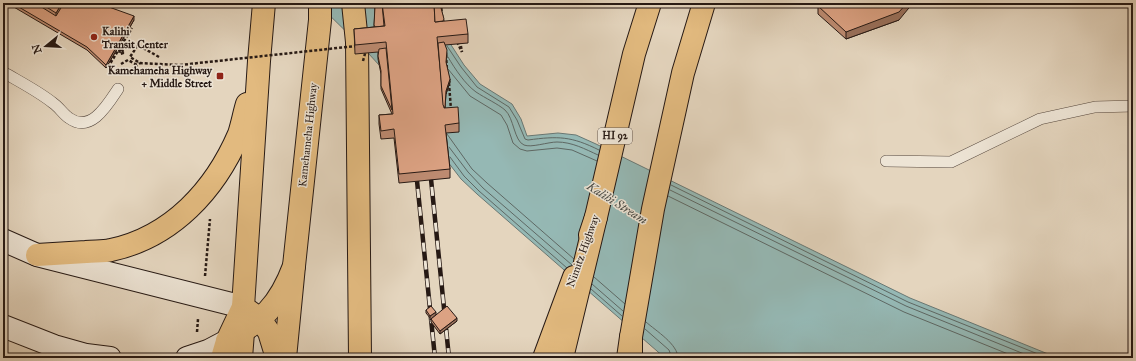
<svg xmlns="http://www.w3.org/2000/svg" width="1136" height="361" viewBox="0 0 1136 361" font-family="'IM FELL Great Primer',serif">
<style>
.water{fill:#95b8b4;stroke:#697874}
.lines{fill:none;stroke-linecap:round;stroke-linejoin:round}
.shore{stroke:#5e6864;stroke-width:1}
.lane-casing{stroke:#56483e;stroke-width:12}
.secondary-casing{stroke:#261914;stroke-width:24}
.primary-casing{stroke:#261914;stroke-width:24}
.highway-casing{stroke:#261914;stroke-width:24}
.path{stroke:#261914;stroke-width:2.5;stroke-dasharray:3 2;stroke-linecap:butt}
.lane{stroke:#ede4d5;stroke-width:11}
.secondary{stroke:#ede4d5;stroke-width:22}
.primary{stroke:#e2ba7f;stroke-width:22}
.highway{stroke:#e2ba7f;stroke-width:22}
.rail-casing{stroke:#261914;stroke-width:4.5}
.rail{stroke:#ede4d5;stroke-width:3;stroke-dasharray:9;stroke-linecap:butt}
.path-bridge{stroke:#261914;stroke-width:2.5;stroke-dasharray:3 2;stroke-linecap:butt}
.wall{fill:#bd8b71;stroke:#261914}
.shaded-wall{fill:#9a715c;stroke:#261914}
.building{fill:#dca283;stroke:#261914}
.poi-dot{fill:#8f2418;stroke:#ede4d5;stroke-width:1.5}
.labels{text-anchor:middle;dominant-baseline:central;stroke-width:3;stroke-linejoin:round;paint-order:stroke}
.shield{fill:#ede4d5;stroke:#62564e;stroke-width:1}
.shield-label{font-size:10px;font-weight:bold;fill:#261914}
.poi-label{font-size:11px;font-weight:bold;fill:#261914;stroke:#ede4d5;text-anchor:start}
.street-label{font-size:11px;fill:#261914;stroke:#ede4d5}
.water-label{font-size:12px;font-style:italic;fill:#474944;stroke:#ede4d5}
</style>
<rect width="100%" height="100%" fill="#e4d5be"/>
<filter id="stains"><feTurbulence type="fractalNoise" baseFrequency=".005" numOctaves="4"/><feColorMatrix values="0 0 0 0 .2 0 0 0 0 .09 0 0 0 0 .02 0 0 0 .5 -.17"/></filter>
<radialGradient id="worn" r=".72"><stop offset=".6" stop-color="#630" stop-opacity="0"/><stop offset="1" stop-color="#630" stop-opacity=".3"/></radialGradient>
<polygon class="water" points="317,3 424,3 464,65 480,84 512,104 521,119 527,136 558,133 576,135 596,144 910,298 1058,358 665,358 477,194 461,179 451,166 391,78 368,53"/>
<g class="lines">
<g class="shore">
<path d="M447,46L461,67L477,87L509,107L517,120L525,139L528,140C558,136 571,136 599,150"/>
<path d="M448,57C455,69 465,84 476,92C485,98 498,104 505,110C514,118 514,141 524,145C531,148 548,142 557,142C572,142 585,149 598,155"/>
<polyline points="448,69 470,96 501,115 507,125 513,143 520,149 527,151 557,148 572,150 597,161"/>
<polyline points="447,134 472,169 487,183 574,259"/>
<polyline points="449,147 468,172 483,188 572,265"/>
<polyline points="450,157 464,176 479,191 567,268"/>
<polyline points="671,185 908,302 1048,358"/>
<polyline points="670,190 906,306 1034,358"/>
<polyline points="668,196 904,312 1018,358"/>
<polyline points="594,277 625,304"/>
<polyline points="592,284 623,311"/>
<polyline points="591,289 622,316"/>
<path d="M646,322C656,331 678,344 678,358"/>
<polyline points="645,329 669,350 672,358"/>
</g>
<defs>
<g id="lane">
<path d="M3,72C20,82 38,91 53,103C59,107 63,114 69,118C91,134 108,104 118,89"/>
<polyline points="886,161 951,162 1040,119 1095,107 1133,106"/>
</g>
<g id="secondary">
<polyline points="3,240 37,255 243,307"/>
<polyline points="3,326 54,346 86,355 110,358"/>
<polyline points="187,358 208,351 227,341"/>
</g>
<g id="primary">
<polyline points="353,3 357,42 360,358"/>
<polyline points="590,235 596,217 634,54 650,3"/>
<path d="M37,255C54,254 70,253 86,252C94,251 103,252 111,250C172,237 215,190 239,134C242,125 244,114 247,104"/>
<path d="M227,341C263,320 279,306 294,266L320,20V3"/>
<polyline points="631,357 631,337 653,209 683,73 704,3"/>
<polyline points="241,358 243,332 243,307 259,61 264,3"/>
<polyline points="544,358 574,277"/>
</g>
<g id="highway">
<polyline points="222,358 227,341 243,307 260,319 269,332 277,358"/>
<polyline points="285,358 294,266"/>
<polyline points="562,358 596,217"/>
<polyline points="628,358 631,337"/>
</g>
</defs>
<use href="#lane" class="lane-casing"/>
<use href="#secondary" class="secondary-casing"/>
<use href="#primary" class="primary-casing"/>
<use href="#highway" class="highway-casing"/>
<g class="path">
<polyline points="441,3 442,17"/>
<polyline points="457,42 462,52"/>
<polygon points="119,49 123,53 120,54"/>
<polyline points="123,52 122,49 119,49 124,47"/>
<polyline points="446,55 447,70"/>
<polyline points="159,57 138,45 130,57 140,63 180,65"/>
<polyline points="121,64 128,60 137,65"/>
<polyline points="108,67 132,28"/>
<polyline points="131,70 140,63"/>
<polyline points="449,83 451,110"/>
<polyline points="205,276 210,219"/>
<polyline points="197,332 198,319"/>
</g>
<use href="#lane" class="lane"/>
<use href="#secondary" class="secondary"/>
<use href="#primary" class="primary"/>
<use href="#highway" class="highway"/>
<defs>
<g id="rail">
<polyline points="430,169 449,358"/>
<polyline points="416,171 435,358"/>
</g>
</defs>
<use href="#rail" class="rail-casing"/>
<use href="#rail" class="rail"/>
<g class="path-bridge">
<polyline points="460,41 462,52"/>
<polyline points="363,61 366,50"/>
<polyline points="180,65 356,46"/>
</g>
</g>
<g class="wall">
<polygon points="7,3 102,3 134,20 106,68 87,50"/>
<polygon points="373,3 441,3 441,8 444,21 468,34 468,43 445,45 447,54 446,63 450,82 446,94 445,108 459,123 459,132 446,133 450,169 450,178 399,183 394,138 381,139 379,124 379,115 392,114 381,89 381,74 378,59 378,52 355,54 354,29 374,27 375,9"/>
<polygon points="818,6 899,20 846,39 818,14"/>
<polygon points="426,310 436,315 457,321 440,334 431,322 431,319 426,313"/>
</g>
<g class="shaded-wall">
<polygon points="62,3 65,3 56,19 56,13"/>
<polygon points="907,3 913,3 899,20 846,39 846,32"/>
<polygon points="134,16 134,20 106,68 106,65"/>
<polygon points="450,79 450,82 446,94 446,91"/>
<polygon points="436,312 436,315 430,320 430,316"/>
<polygon points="457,318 457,321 440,334 440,331"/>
</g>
<g class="building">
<polygon points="12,3 35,3 56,16 64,3 102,3 109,7 134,16 106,65 87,47"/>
<polygon points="40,3 62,3 56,13"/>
<polygon points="374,3 382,3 384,26 375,27 374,25 375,6"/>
<polygon points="382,3 434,3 435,22 466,19 468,34 437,37 444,108 458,107 459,123 445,125 450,169 399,174 394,129 381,131 379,115 393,114 386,42 355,45 354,29 385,26"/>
<polygon points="434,3 441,3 441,8 444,19 443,21 435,22"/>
<polygon points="819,3 907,3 899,12 846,32 818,6"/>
<polygon points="444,42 447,50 446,62 450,79 446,91 445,108 443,105 438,43"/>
<polygon points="386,48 392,110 381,86 381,71 378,56 379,49"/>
<polygon points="431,306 436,312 430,316 426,310"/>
<polygon points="447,306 457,318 440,331 431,319"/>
</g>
<g class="poi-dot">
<circle cx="94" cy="37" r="4"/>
<rect x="216" y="72" width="8" height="8" rx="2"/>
</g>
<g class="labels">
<rect class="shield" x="598" y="128" width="34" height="16" rx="3"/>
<g class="shield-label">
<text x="615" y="136">HI 92</text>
</g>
<g class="poi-label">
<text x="102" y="31">Kalihi<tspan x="102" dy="13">Transit Center</tspan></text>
<text x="212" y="70" text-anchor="end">Kamehameha Highway<tspan x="212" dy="13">+ Middle Street</tspan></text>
</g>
<g class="street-label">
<text transform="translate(308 135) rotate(-84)">Kamehameha Highway</text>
<text transform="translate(583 251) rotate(-70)">Nimitz Highway</text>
</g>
<g class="water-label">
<text transform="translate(617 203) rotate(32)">Kalihi Stream</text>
</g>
</g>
<rect width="1136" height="361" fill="none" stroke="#e4d5be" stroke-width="16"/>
<rect x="4" y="4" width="1128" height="353" fill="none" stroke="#261914" stroke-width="2"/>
<rect x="8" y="8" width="1120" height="345" fill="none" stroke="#261914"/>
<g transform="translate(46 46) rotate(252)" stroke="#ede4d5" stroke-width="3" paint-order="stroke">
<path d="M0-3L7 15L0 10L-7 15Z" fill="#261914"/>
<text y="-6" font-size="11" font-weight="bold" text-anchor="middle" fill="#261914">N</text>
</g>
<rect width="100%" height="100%" filter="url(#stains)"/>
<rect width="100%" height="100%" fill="url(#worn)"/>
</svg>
